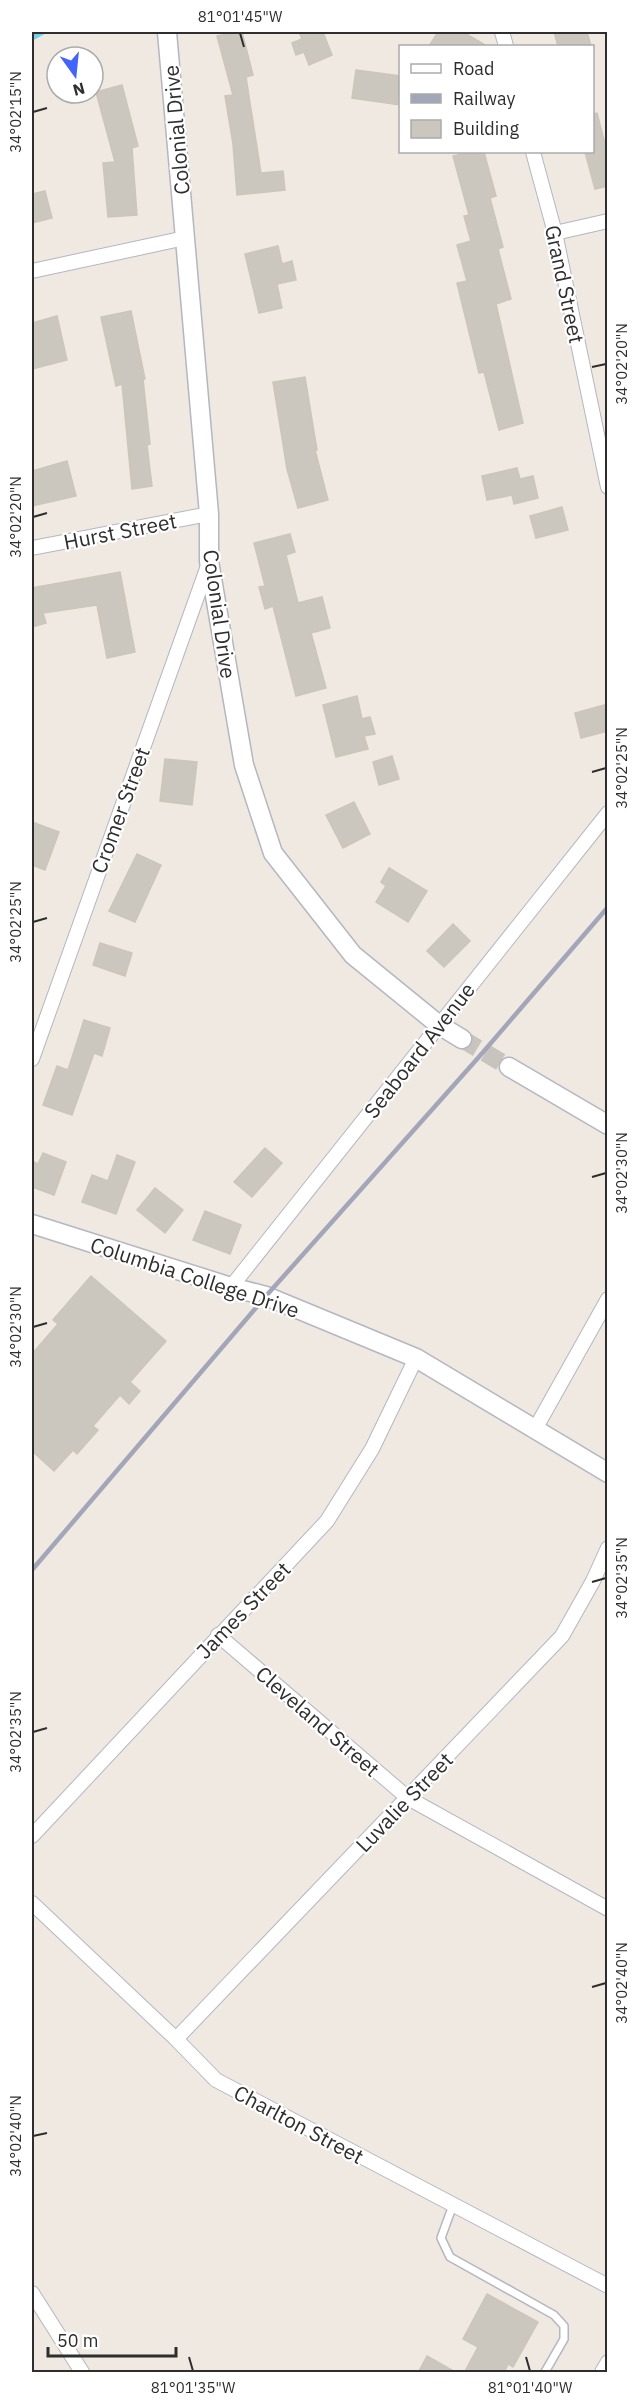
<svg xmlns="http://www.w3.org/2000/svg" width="639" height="2404" viewBox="0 0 639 2404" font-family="'IBM Plex Sans',sans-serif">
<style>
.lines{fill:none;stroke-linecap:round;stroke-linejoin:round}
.stream{stroke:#75cff0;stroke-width:5}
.building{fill:#cbc7bf;stroke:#cbc5ba;stroke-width:1.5}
.secondary-tunnel{stroke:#c8c4bd;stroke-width:18;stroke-dasharray:18 9;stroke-linecap:butt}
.lane-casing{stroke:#b4b7c1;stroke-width:10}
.street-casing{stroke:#b4b7c1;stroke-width:16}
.secondary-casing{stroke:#b4b7c1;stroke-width:21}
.lane{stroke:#fff;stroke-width:7}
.street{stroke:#fff;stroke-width:14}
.secondary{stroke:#fff;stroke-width:18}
.rail{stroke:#a3a6b8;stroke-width:4.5}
.ticks{fill:none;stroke:#2e2e2e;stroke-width:2}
.labels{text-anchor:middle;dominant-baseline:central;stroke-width:4.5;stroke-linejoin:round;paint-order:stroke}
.street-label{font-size:21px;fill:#2e2e2e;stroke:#fff}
.neatline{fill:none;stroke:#2e2e2e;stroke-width:2}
.ticks-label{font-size:15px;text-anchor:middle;fill:#2e2e2e}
</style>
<rect width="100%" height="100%" fill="#efe9e1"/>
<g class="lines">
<polyline class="stream" points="32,38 43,32"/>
</g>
<g class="building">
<polygon points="235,32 242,32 253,75 246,77 261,173 283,171 285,190 237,195 233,144 225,96 233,95 217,36"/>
<polygon points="299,32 323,32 332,55 309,65 304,52 296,55 292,43 302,39"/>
<polygon points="438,32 463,32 487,46 429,46"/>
<polygon points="554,32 587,32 591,46 558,46"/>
<polygon points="356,70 400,76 400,105 352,98"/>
<polygon points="122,85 138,146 132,148 137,215 108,217 103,163 115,162 96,92"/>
<polygon points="597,113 604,140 608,139 608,186 595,189 585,152 592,152 592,114"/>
<polygon points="470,152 484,152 496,196 490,198 503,247 498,249 511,299 496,304 523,423 499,430 484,372 479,373 457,283 467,281 457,245 471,241 464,216 469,215 453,156"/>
<polygon points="45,191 52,218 32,223 32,194"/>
<polygon points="278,246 282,264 292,261 296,280 277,284 282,308 259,313 245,254"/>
<polygon points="131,311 145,379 143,379 150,444 147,445 152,486 132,489 122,384 116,386 101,317"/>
<polygon points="57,316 67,360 32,369 32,323"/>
<polygon points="305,377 317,450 315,450 328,500 298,508 287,469 273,382"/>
<polygon points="67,461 76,496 32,506 32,471"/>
<polygon points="517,468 520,479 533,476 538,498 514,504 512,495 487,500 482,476"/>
<polygon points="562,507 568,530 536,538 530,516"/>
<polygon points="290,534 295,552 286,555 298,603 322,597 330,628 311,633 326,688 296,696 273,606 265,609 259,587 265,586 254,543"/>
<polygon points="120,572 135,652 107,658 97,605 43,613 46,623 32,627 32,588"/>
<polygon points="357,696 362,719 370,717 375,734 364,736 368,749 336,757 323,705"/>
<polygon points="608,704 608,731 581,738 575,713"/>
<polygon points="392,756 399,779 379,785 373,762"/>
<polygon points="165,759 197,762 192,805 160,801"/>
<polygon points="354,802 370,834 343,848 326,815"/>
<polygon points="32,822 59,832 45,870 32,865"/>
<polygon points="137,854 161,865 135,922 109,911"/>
<polygon points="389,868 427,891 408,922 376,902 386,886 381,882"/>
<polygon points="453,924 470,941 444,967 427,951"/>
<polygon points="100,943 132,953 125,976 93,965"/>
<polygon points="84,1020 110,1028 102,1056 94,1053 72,1115 43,1105 57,1066 68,1070"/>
<polygon points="265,1148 282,1163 252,1197 234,1182"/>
<polygon points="43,1153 66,1162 54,1195 32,1187 32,1161 38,1164"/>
<polygon points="117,1155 135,1162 116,1214 82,1202 92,1175 108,1181"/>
<polygon points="155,1188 183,1210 165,1233 137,1210"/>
<polygon points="205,1211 241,1225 230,1254 193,1240"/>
<polygon points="91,1276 166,1341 130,1382 140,1391 129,1404 120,1395 93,1426 98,1430 77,1454 73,1450 54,1471 32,1451 32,1354 58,1324 53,1320"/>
<polygon points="487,2294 538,2322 513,2367 508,2364 504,2373 464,2373 478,2347 463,2339"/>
<polygon points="427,2356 457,2373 418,2373"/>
</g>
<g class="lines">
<polyline class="secondary-tunnel" points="462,1039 509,1067"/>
<defs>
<polyline id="lane" points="453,2205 441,2238 450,2257 554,2315 564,2326 564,2339 545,2372"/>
<g id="street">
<polyline points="502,32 506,46"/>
<polyline points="533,152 555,233 608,487"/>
<polyline points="555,233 608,221"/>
<polyline points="32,271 185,238"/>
<polyline points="32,548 209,514"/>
<polyline points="32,1059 209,563"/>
<polyline points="231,1287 608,813"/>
<polyline points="534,1431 608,1299"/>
<polyline points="218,1635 408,1798 608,1909"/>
<polyline points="32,1836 327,1521 372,1449 416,1358"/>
<polyline points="32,1903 176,2039 216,2080 608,2286"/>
<polyline points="176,2039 562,1636 593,1581 608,1548"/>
<polyline points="32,2293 82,2372"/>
<polyline points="602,2372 608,2362"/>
</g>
<g id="secondary">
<polyline points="167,32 209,514 209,561 244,765 273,853 353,955 439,1025 462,1039"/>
<polyline points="509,1067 608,1125"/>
<polyline points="32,1224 231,1287 266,1296 416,1358 608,1473"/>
</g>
</defs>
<use href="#lane" class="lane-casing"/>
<use href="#street" class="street-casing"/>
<use href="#secondary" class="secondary-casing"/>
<use href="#lane" class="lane"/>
<use href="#street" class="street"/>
<use href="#secondary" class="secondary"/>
<polyline class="rail" points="32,1570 266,1296 478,1058 608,907"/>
</g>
<path class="ticks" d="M240,33L244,47M33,112L47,108M592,367L606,364M33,517L47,513M592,772L606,768M33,922L47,918M592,1177L606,1173M33,1327L47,1323M592,1582L606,1578M33,1732L47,1728M592,1987L606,1983M33,2136L47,2133M189,2357L193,2371M526,2357L530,2371"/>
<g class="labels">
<g class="street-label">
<text transform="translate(176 130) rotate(-95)">Colonial Drive</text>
<text transform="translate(565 284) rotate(78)">Grand Street</text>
<text transform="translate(120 531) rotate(-11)">Hurst Street</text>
<text transform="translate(220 614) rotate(82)">Colonial Drive</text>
<text transform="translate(120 810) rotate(-70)">Cromer Street</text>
<text transform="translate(419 1050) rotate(-52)">Seaboard Avenue</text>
<text transform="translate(195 1277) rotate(18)">Columbia College Drive</text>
<text transform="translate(243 1610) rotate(-46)">James Street</text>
<text transform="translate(318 1721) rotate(41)">Cleveland Street</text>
<text transform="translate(404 1802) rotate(-46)">Luvalie Street</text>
<text transform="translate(299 2124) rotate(28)">Charlton Street</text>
</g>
</g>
<rect width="639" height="2404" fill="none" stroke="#ffffff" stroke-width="66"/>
<rect x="399" y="45" width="195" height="108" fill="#ffffff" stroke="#ababab" stroke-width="1.5"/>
<rect x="411" y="64" width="30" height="9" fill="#ffffff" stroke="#ababab" stroke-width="1.5"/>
<text x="453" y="75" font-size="18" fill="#2e2e2e">Road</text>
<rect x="411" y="94" width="30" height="9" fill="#a3a6b8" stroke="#ababab" stroke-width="1.5"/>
<text x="453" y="105" font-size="18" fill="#2e2e2e">Railway</text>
<rect x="411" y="120" width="30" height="18" fill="#cbc7bf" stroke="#ababab" stroke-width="1.5"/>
<text x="453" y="135" font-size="18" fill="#2e2e2e">Building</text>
<g transform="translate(75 75) rotate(165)"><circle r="28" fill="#ffffff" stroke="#ababab" stroke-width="1.5"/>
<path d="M0-4.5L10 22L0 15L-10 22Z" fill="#4264fb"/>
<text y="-9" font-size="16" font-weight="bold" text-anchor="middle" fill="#2e2e2e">N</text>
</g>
<path d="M48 2347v9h128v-9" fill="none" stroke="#2e2e2e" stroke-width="3"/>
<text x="57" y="2347" font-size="18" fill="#2e2e2e" stroke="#ffffff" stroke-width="4.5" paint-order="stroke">50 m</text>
<rect x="33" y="33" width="573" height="2338" class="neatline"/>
<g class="ticks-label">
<text x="240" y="22">81°01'45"W</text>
<text transform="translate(16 112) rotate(-90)" y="5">34°02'15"N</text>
<text transform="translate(622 364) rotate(-90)" y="5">34°02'20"N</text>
<text transform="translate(16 517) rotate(-90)" y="5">34°02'20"N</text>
<text transform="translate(622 768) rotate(-90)" y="5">34°02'25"N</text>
<text transform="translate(16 922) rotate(-90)" y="5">34°02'25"N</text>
<text transform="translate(622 1173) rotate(-90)" y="5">34°02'30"N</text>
<text transform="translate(16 1327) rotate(-90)" y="5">34°02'30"N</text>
<text transform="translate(622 1578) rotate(-90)" y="5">34°02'35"N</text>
<text transform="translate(16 1732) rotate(-90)" y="5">34°02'35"N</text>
<text transform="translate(622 1983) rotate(-90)" y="5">34°02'40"N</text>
<text transform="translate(16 2136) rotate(-90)" y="5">34°02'40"N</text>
<text x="193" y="2393">81°01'35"W</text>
<text x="530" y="2393">81°01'40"W</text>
</g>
</svg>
